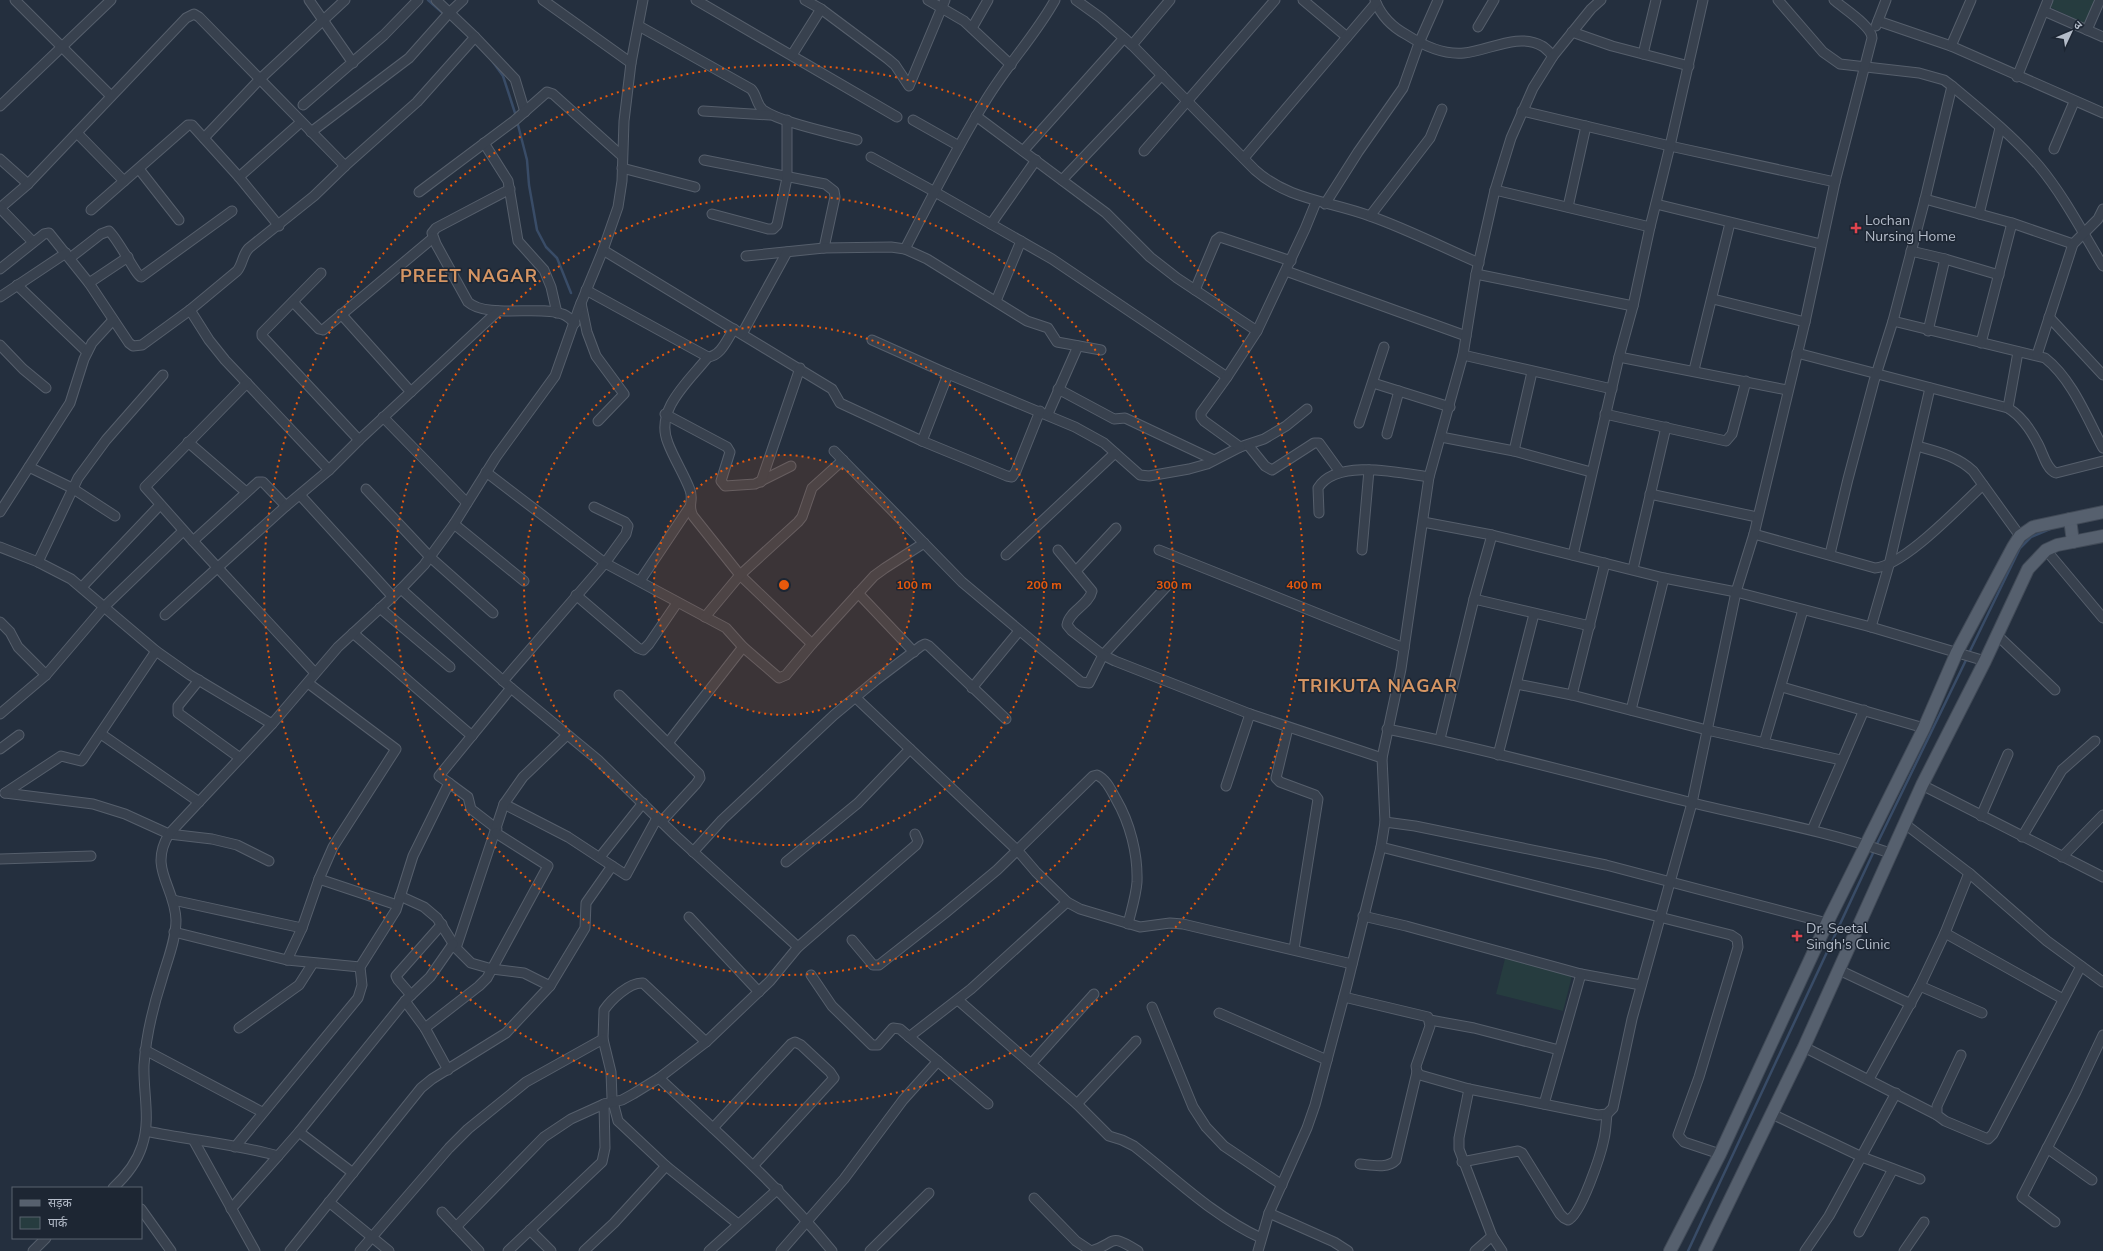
<svg xmlns="http://www.w3.org/2000/svg" width="2103" height="1251" viewBox="0 0 2103 1251" font-family="'Nunito Sans','Noto Sans Devanagari',sans-serif">
<style>
.green{fill:#263c3f}
.lines{fill:none;stroke-linecap:round;stroke-linejoin:round}
.stream{stroke:#394c67;stroke-width:2.5}
.minor-casing{stroke:#565f6c;stroke-width:11}
.major-casing{stroke:#414a57;stroke-width:14}
.minor{stroke:#38414e;stroke-width:9}
.major{stroke:#56606e;stroke-width:12}
.ring{fill:none;stroke:#e8590c;stroke-width:2;stroke-dasharray:2 4}
.health-dot{fill:#e0444e;stroke:#1d2633;stroke-width:1.5}
.labels{text-anchor:middle;dominant-baseline:central;stroke-width:3;stroke-linejoin:round;paint-order:stroke}
.poi-label{font-size:14px;fill:#b4bcc9;stroke:#1d2633;text-anchor:start}
.district-label{font-size:18px;font-weight:bold;letter-spacing:1px;fill:#d59563;stroke:#1d2633}
.centre{fill:#e8590c;stroke:#1d2633;stroke-width:2}
.ring-label{font-size:12px;text-anchor:middle;font-weight:bold;fill:#e8590c;stroke:#1d2633;stroke-width:3;stroke-linejoin:round;paint-order:stroke}
</style>
<rect width="100%" height="100%" fill="#242f3e"/>
<g class="green">
<polygon points="2052,0 2095,0 2085,24 2050,7"/>
<polygon points="1506,955 1573,972 1563,1011 1496,994"/>
</g>
<g class="lines">
<g class="stream">
<polyline points="428,0 445,15"/>
<polyline points="493,62 503,76 516,116"/>
<polyline points="517,121 527,160 529,185 537,230 546,247 557,258 571,293"/>
<polyline points="1969,653 2020,548 2031,537 2050,529"/>
<polyline points="1876,846 1967,658"/>
<polyline points="1688,1251 1874,851"/>
</g>
<defs>
<g id="minor">
<polyline points="15,0 111,96"/>
<polyline points="309,0 353,63"/>
<polyline points="436,0 475,37 515,79 525,112"/>
<polyline points="543,0 631,63"/>
<polyline points="696,0 897,117"/>
<polyline points="805,0 821,9 888,59 895,65 909,86 945,0"/>
<polyline points="928,0 964,21 1011,65"/>
<path d="M1076,0L1101,18L1132,45L1255,170C1288,200 1330,201 1370,216C1407,229 1442,247 1479,263"/>
<polyline points="1303,0 1347,37"/>
<path d="M1375,0C1381,16 1392,27 1407,35C1424,46 1443,55 1464,53C1488,51 1518,32 1542,46C1546,48 1550,53 1553,56"/>
<path d="M1778,0L1823,52L1840,64L1919,73L1944,80L1952,86C1982,111 2013,136 2039,166C2064,196 2083,233 2103,266"/>
<polyline points="2044,11 2103,37"/>
<polyline points="1878,21 1951,46 2103,113"/>
<path d="M639,26L751,89C757,95 756,104 763,110C782,123 833,133 857,140"/>
<polyline points="1876,26 1886,0"/>
<polyline points="1478,27 1494,0"/>
<polyline points="972,28 988,0"/>
<polyline points="2087,30 2100,0"/>
<polyline points="1572,32 1612,46 1689,66"/>
<polyline points="1132,45 1170,0"/>
<polyline points="1951,46 1971,0"/>
<polyline points="1643,54 1656,0"/>
<polyline points="792,55 821,9"/>
<polyline points="2017,77 2048,0"/>
<polyline points="1952,86 1925,199 2012,223 2073,244"/>
<polyline points="303,105 384,35 418,0"/>
<polyline points="0,106 111,0"/>
<polyline points="703,111 770,115"/>
<polyline points="1522,111 1670,146 1835,182"/>
<polyline points="976,116 1106,213 1150,257 1177,278 1257,331"/>
<polyline points="913,120 959,146"/>
<polyline points="311,132 409,58 449,13 463,0"/>
<polyline points="77,133 124,181"/>
<polyline points="204,138 260,79 345,0"/>
<polyline points="484,143 508,181 518,241 544,270 551,287 557,313"/>
<polyline points="2054,149 2074,102"/>
<polyline points="1023,151 1124,38"/>
<polyline points="1144,151 1275,0"/>
<polyline points="871,157 935,192 1052,259 1227,377"/>
<polyline points="1244,158 1376,3"/>
<polyline points="0,159 28,184"/>
<polyline points="704,160 825,184 834,191 835,197 824,248"/>
<polyline points="622,168 695,187"/>
<polyline points="139,169 179,220"/>
<polyline points="239,177 301,122"/>
<polyline points="1062,180 1162,75"/>
<path d="M510,189L436,228L432,233L436,244L468,302C487,319 540,305 562,314C567,315 571,320 575,323"/>
<polyline points="1495,190 1650,227"/>
<polyline points="419,192 514,121 547,92 553,94 622,156"/>
<polyline points="1325,204 1358,152 1403,88 1419,43 1438,0"/>
<polyline points="1656,204 1821,244"/>
<polyline points="1568,207 1586,126"/>
<polyline points="0,208 28,184 186,18 194,14 199,17 345,166"/>
<polyline points="0,208 33,242"/>
<polyline points="91,210 188,125 192,125 239,177 279,226"/>
<polyline points="712,214 768,229 773,229 777,225 787,178 787,120"/>
<polyline points="1979,214 2000,128"/>
<polyline points="1370,216 1430,138 1442,109"/>
<polyline points="991,224 1036,160"/>
<path d="M905,249C931,199 956,148 986,100C1007,65 1035,36 1055,0"/>
<polyline points="603,250 832,389 840,403 922,441 1007,476 1012,477 1016,471 1040,411"/>
<polyline points="1911,251 1945,259"/>
<polyline points="746,256 824,248 891,247 905,249 927,259 1027,321 1048,328 1057,342 1101,350"/>
<path d="M70,258L101,234L109,231C118,239 136,275 141,277L232,211"/>
<path d="M0,269L44,234L49,233L89,283L129,343L133,346L142,345L190,310L237,271C243,264 242,255 249,248L314,196L345,166L417,102L475,37"/>
<polyline points="1286,271 1466,336"/>
<polyline points="321,273 262,333 262,336 359,440"/>
<polyline points="1476,274 1633,306"/>
<polyline points="89,283 128,257"/>
<polyline points="17,285 87,352"/>
<path d="M586,290L708,357C721,356 727,339 734,329"/>
<polyline points="1195,290 1216,240 1220,237 1291,261"/>
<polyline points="0,297 66,253"/>
<polyline points="1713,299 1805,322"/>
<polyline points="996,301 1021,241"/>
<polyline points="293,302 319,329 323,330 433,238"/>
<polyline points="581,303 587,332 596,356 624,394 598,421"/>
<polyline points="190,310 209,340 225,360 329,470"/>
<polyline points="341,314 411,392"/>
<polyline points="2049,317 2103,375"/>
<path d="M1893,321L2045,358C2072,379 2087,418 2103,448"/>
<polyline points="1928,331 1945,259 1999,275"/>
<polyline points="742,334 787,252"/>
<polyline points="872,340 948,374 1075,427 1104,443 1140,475 1149,476 1189,469 1207,464 1240,447 1264,439 1286,426 1307,409"/>
<polyline points="1981,343 2012,223"/>
<polyline points="0,345 23,369 46,388"/>
<path d="M1797,353L2008,408C2021,416 2031,430 2038,444C2043,453 2046,469 2056,473L2103,461"/>
<polyline points="1463,355 1612,389"/>
<polyline points="2037,355 2073,244 2098,219 2103,209"/>
<path d="M708,357C689,381 654,410 668,443C674,459 684,474 690,490C694,501 687,505 693,516L740,575L812,644"/>
<polyline points="1619,357 1787,390"/>
<polyline points="1694,370 1730,223"/>
<polyline points="247,383 145,487 193,541 315,673"/>
<polyline points="1373,383 1450,407"/>
<polyline points="1058,389 1114,419 1125,418 1214,460"/>
<polyline points="2008,408 2018,352"/>
<polyline points="665,414 727,447 730,452 721,481 725,486 755,484 791,466"/>
<polyline points="1048,414 1078,346"/>
<polyline points="1605,414 1726,441 1732,434 1746,381"/>
<polyline points="383,417 467,503"/>
<polyline points="1359,423 1384,347"/>
<polyline points="1387,434 1399,391"/>
<polyline points="1441,437 1514,451 1591,472"/>
<polyline points="922,441 948,374"/>
<polyline points="188,442 246,492"/>
<polyline points="1248,445 1265,466 1272,470 1314,443 1319,443 1340,472"/>
<path d="M1917,446C1938,452 1957,456 1973,471L2020,536"/>
<polyline points="1240,447 1204,421 1201,417 1201,413 1227,377 1257,331 1305,229 1316,202"/>
<polyline points="834,451 962,582 1081,682 1089,683 1103,655 1166,587"/>
<polyline points="1514,451 1532,372"/>
<polyline points="29,467 72,488 115,516"/>
<polyline points="486,472 605,563 726,628 743,647 779,678 786,675 812,644 874,576 885,568 924,543"/>
<polyline points="761,482 800,368"/>
<polyline points="366,489 430,557 493,613"/>
<polyline points="1650,494 1757,517"/>
<polyline points="300,495 393,597"/>
<polyline points="0,512 70,403 84,359 92,343 113,320"/>
<path d="M1319,513L1318,488C1336,458 1401,473 1429,477"/>
<polyline points="1423,522 1492,535 1664,578 1736,592 1871,627 1985,661"/>
<polyline points="454,524 524,581"/>
<path d="M1754,534L1875,568C1904,566 1960,506 1983,485"/>
<polyline points="193,541 258,482 263,482 286,506"/>
<polyline points="0,547 38,562 71,579 156,651 190,675 272,724"/>
<path d="M1058,550L1092,591C1089,605 1069,611 1067,625L1072,631L1103,655L1115,661L1250,714L1382,758"/>
<polyline points="1159,550 1404,648"/>
<polyline points="1362,550 1369,470"/>
<polyline points="2046,550 2103,618"/>
<polyline points="1830,554 1848,479 1874,381 1893,321 1925,199"/>
<polyline points="1006,555 1115,453"/>
<polyline points="1573,555 1619,357 1633,306 1650,227 1670,146 1703,0"/>
<polyline points="38,562 78,478 106,440 163,375"/>
<polyline points="1633,569 1666,427"/>
<polyline points="1076,571 1116,528"/>
<polyline points="640,581 689,508"/>
<polyline points="82,587 160,505"/>
<polyline points="401,589 511,688 598,760 676,836 798,947"/>
<polyline points="858,593 914,652"/>
<polyline points="576,595 638,648 643,650 649,644 677,603"/>
<polyline points="1474,599 1590,626"/>
<polyline points="380,608 450,667"/>
<polyline points="165,615 286,506 329,470 359,440 498,311"/>
<polyline points="705,617 740,575 798,522 802,517 812,488 843,460"/>
<polyline points="0,622 10,632 18,647 46,675"/>
<polyline points="1871,627 1889,565 1930,388"/>
<polyline points="353,633 472,736"/>
<polyline points="1997,635 2055,690"/>
<polyline points="199,680 178,706 178,713 240,758"/>
<polyline points="503,681 605,563 626,534 628,526 625,522 594,507"/>
<polyline points="1517,684 1572,695 1707,730 1841,760"/>
<polyline points="1782,687 1924,728"/>
<polyline points="972,688 1019,631"/>
<polyline points="619,695 699,774 700,778 696,784 661,822"/>
<polyline points="1572,695 1605,563"/>
<polyline points="855,697 1018,851 1036,872 1067,902 1080,909 1140,927 1170,923 1183,924 1352,964"/>
<polyline points="1631,710 1664,578"/>
<polyline points="0,714 46,675 104,607 183,531"/>
<polyline points="1288,728 1276,778 1280,782 1315,795 1318,799 1294,949"/>
<path d="M1387,729C1487,749 1586,777 1685,801C1753,818 1823,830 1890,853"/>
<polyline points="101,734 199,802"/>
<polyline points="1440,739 1474,599 1492,535"/>
<polyline points="668,743 743,647"/>
<polyline points="1764,743 1803,610"/>
<polyline points="0,749 19,735"/>
<polyline points="1498,755 1534,614"/>
<polyline points="449,783 468,797 471,809 497,829"/>
<polyline points="1922,785 2103,877"/>
<polyline points="1226,786 1250,714"/>
<polyline points="5,793 93,804 125,814 169,834 212,839 237,845 269,861"/>
<polyline points="5,793 61,756 81,761 83,759 156,651"/>
<polyline points="504,804 568,837 626,875 657,818"/>
<polyline points="1981,816 2008,754"/>
<polyline points="1385,822 1415,826 1606,865 1827,923"/>
<polyline points="1905,824 1969,873 2047,941 2103,982"/>
<polyline points="1812,830 1864,710"/>
<polyline points="2022,837 2062,770 2095,741"/>
<polyline points="1381,847 1731,935 1737,939 1738,947 1699,1077 1678,1135 1684,1142 1720,1154"/>
<polyline points="693,852 722,820 834,715 876,680 921,646 925,644 929,646 1006,719"/>
<polyline points="600,857 643,803"/>
<polyline points="2062,857 2103,815"/>
<polyline points="0,859 91,856"/>
<polyline points="786,862 858,803 910,749"/>
<polyline points="319,879 397,905"/>
<polyline points="400,896 424,907 437,918 456,948 471,963 492,969 524,973 550,986 585,928 586,903 612,866"/>
<polyline points="173,900 302,928"/>
<polyline points="1363,916 1406,926 1581,974 1641,985"/>
<polyline points="689,917 759,992"/>
<polyline points="174,932 287,960 360,967"/>
<polyline points="1945,933 2063,999"/>
<path d="M852,940L873,965H879L944,914L997,870L1093,776L1097,775C1106,779 1111,790 1116,799C1130,823 1138,854 1137,882C1136,896 1131,911 1128,924"/>
<polyline points="456,948 504,804 523,777 567,735"/>
<polyline points="287,960 302,928 319,879 333,847 396,749 308,683"/>
<polyline points="1839,970 1911,1004"/>
<polyline points="811,975 832,1006 872,1045 878,1045 893,1028 900,1029 988,1104"/>
<polyline points="1920,986 1982,1013"/>
<polyline points="411,995 398,980 396,976 442,924"/>
<path d="M1344,997L1428,1017L1430,1026L1416,1066L1417,1072L1420,1075L1469,1089L1598,1115L1607,1114L1613,1108L1632,1019L1692,803L1736,592L1754,534L1805,322L1835,182L1872,38C1872,26 1843,8 1834,0"/>
<path d="M958,1000L1077,1104L1109,1136L1122,1140L1134,1146C1175,1178 1213,1216 1261,1238"/>
<polyline points="405,1001 425,1028 448,1070"/>
<polyline points="1152,1007 1193,1107 1206,1127 1224,1146 1282,1185"/>
<polyline points="1219,1013 1327,1060"/>
<polyline points="1430,1020 1474,1028 1559,1050"/>
<polyline points="239,1028 299,985 313,963"/>
<polyline points="425,1028 479,986 487,978 548,866 496,833"/>
<polyline points="909,1037 971,989 1067,902"/>
<path d="M706,1042L643,983C629,982 611,1000 604,1010L603,1039L611,1072L612,1098L618,1121L666,1166L738,1224"/>
<polyline points="1804,1047 1937,1115"/>
<polyline points="145,1050 262,1112"/>
<polyline points="1961,1055 1937,1106 1937,1115 1945,1121 1988,1139 1993,1134 2081,966"/>
<polyline points="1031,1064 1094,994"/>
<path d="M659,1078C719,1134 780,1187 832,1251"/>
<polyline points="1869,1079 1920,986 1945,933 1969,873"/>
<polyline points="1469,1089 1459,1138 1459,1149 1492,1236 1502,1251"/>
<polyline points="1077,1104 1136,1041"/>
<polyline points="1544,1104 1581,974"/>
<polyline points="1772,1114 1862,1157 1920,1179"/>
<polyline points="713,1128 791,1044 795,1042 801,1045 830,1072 834,1078 754,1165"/>
<path d="M146,1131C189,1140 236,1144 278,1156L299,1132L405,1001L430,977L453,944"/>
<polyline points="299,1132 353,1173"/>
<polyline points="194,1141 255,1251"/>
<polyline points="235,1147 358,998 362,985 360,967 396,910 413,856 449,783 439,776 511,688"/>
<polyline points="2047,1148 2092,1180"/>
<path d="M1462,1162L1518,1151L1522,1153L1560,1214L1564,1218L1568,1220C1581,1215 1601,1154 1604,1139C1606,1131 1606,1122 1607,1114"/>
<path d="M1360,1164C1371,1165 1388,1169 1396,1160L1417,1072"/>
<path d="M113,1188C125,1177 137,1162 142,1146C151,1120 143,1092 144,1065C146,1035 153,1007 162,979C167,961 176,940 176,920C175,886 148,869 169,834L272,724L338,647L401,589L424,565L454,524L496,457L555,376L579,308L603,250L618,207L622,181L624,121L631,63L643,0"/>
<polyline points="1034,1198 1076,1241 1091,1251"/>
<polyline points="329,1202 389,1251"/>
<polyline points="141,1209 171,1251"/>
<polyline points="231,1209 278,1156"/>
<polyline points="442,1212 479,1251"/>
<polyline points="1269,1213 1334,1242 1348,1251"/>
<polyline points="2055,1222 2022,1197 2076,1092 2103,1035"/>
<polyline points="456,1227 544,1137 571,1119 604,1104 622,1100 633,1094 659,1078 706,1042 770,981 798,947 916,845 918,841 915,834"/>
<polyline points="530,1230 551,1251"/>
<polyline points="1859,1232 1893,1169"/>
<polyline points="33,1251 46,1238"/>
<polyline points="290,1251 421,1088 432,1079 506,1033 550,986"/>
<polyline points="360,1251 449,1148 468,1129 526,1082 603,1039"/>
<polyline points="508,1251 602,1162 605,1148 604,1104"/>
<polyline points="584,1251 614,1223 666,1166"/>
<polyline points="709,1251 778,1189"/>
<polyline points="781,1251 844,1179 903,1100 938,1061"/>
<polyline points="870,1251 929,1193"/>
<path d="M1091,1251C1118,1243 1107,1232 1138,1251"/>
<polyline points="1258,1251 1269,1213 1307,1128 1315,1105 1347,985 1381,847 1385,822 1382,758 1401,669 1429,477 1463,355 1476,274 1495,190 1511,138 1533,88 1553,56 1591,9 1601,0"/>
<polyline points="1475,1251 1492,1236"/>
<polyline points="1805,1251 1829,1216 1896,1093"/>
<polyline points="1904,1251 1924,1222"/>
</g>
<g id="major">
<polyline points="2070,519 2073,542"/>
<polyline points="1670,1251 1720,1154 1827,923 1924,728 1957,652 2013,547 2020,536 2033,527 2103,512"/>
<polyline points="1705,1251 1804,1047 1922,785 1985,661 2028,569 2046,550 2057,545 2103,536"/>
</g>
</defs>
<use href="#minor" class="minor-casing"/>
<use href="#major" class="major-casing"/>
<use href="#minor" class="minor"/>
<use href="#major" class="major"/>
</g>
<circle cx="784" cy="585" r="130" fill="#e8590c" fill-opacity=".12"/>
<g class="ring">
<circle cx="784" cy="585" r="130"/>
<circle cx="784" cy="585" r="260"/>
<circle cx="784" cy="585" r="390"/>
<circle cx="784" cy="585" r="520"/>
</g>
<g class="health-dot">
<path d="M1854 222h4v4h4v4h-4v4h-4v-4h-4v-4h4z"/>
<path d="M1795 930h4v4h4v4h-4v4h-4v-4h-4v-4h4z"/>
</g>
<g class="labels">
<g class="poi-label">
<text x="1865" y="220">Lochan<tspan x="1865" dy="16">Nursing Home</tspan></text>
<text x="1806" y="928">Dr. Seetal<tspan x="1806" dy="16">Singh's Clinic</tspan></text>
</g>
<g class="district-label">
<text x="469" y="276">PREET NAGAR</text>
<text x="1378" y="686">TRIKUTA NAGAR</text>
</g>
</g>
<circle cx="784" cy="585" r="6" class="centre"/>
<g class="ring-label">
<text x="914" y="589">100 m</text>
<text x="1044" y="589">200 m</text>
<text x="1174" y="589">300 m</text>
<text x="1304" y="589">400 m</text>
</g>
<rect x="12" y="1187" width="130" height="52" fill="#1d2633" stroke="#59626f"/>
<rect x="20" y="1200" width="20" height="6" fill="#56606e" stroke="#59626f"/>
<text x="48" y="1207" font-size="12" fill="#b4bcc9">सड़क</text>
<rect x="20" y="1217" width="20" height="12" fill="#263c3f" stroke="#59626f"/>
<text x="48" y="1227" font-size="12" fill="#b4bcc9">पार्क</text>
<g transform="translate(2071 32) rotate(46)" stroke="#1d2633" stroke-width="3" paint-order="stroke">
<path d="M0-3L7 15L0 10L-7 15Z" fill="#b4bcc9"/>
<text y="-6" font-size="11" font-weight="bold" text-anchor="middle" fill="#b4bcc9">उ</text>
</g>
</svg>
